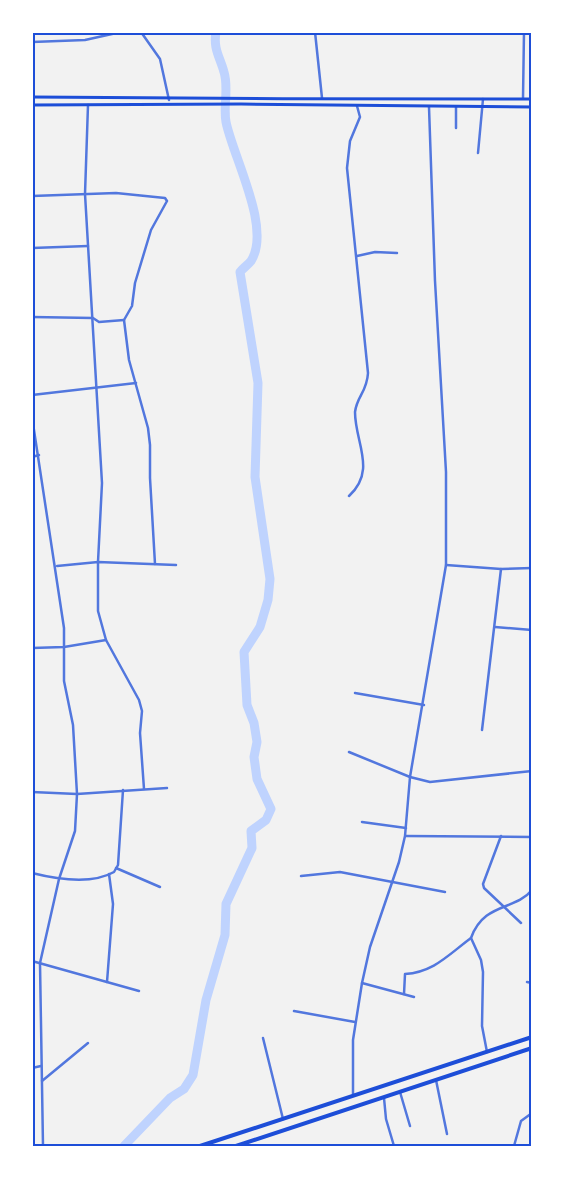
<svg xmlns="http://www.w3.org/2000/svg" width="564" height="1179" viewBox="0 0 564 1179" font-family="Arial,sans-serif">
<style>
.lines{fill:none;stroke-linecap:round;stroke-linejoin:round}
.river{stroke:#bfd3fe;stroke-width:9}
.minor{stroke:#5277de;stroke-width:2.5}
.secondary{stroke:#1d4ed8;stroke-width:3}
.trunk{stroke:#1d4ed8;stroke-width:4}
.neatline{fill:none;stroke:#1d4ed8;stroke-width:2}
</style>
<rect width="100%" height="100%" fill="#f2f2f2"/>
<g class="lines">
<path class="river" d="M124,1146L170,1098L184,1089L193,1075L206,1000L225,935L226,904L252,848L251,831L266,820L271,809L257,779L254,757L257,742L254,723L247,705L244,652L260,627L268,600L270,579L255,477L258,383L240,272C243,268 248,265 251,261C272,228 233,157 226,122C223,106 229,88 224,72C220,57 213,49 216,32"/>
<g class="minor">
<polyline points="141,32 160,59 169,100"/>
<polyline points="315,32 322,98"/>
<polyline points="32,42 85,40 121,32"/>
<polyline points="523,98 524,32"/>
<polyline points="88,105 85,194 102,483 98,562 98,611 106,640 139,700 142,711 140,733 144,789"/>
<polyline points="456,107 456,128"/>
<polyline points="478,153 483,99"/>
<polyline points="32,196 116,193 165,198 167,201 151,230 135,283 132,306 124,320 129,360 148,428 150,445 150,478 155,564"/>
<polyline points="32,248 88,246"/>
<polyline points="357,256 375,252 397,253"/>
<polyline points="32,317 93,318 99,322 124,320"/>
<polyline points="32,395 136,383"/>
<polyline points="32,417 64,628 64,681 73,725 77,794 75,831 59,879 40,963 43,1146"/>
<polyline points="32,457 39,455"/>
<path d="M349,496C377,470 355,443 355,412C357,396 367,392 368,373L347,168L350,141L360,117L357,106"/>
<polyline points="446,565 501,569 532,568"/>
<polyline points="57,566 98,562 176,565"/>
<polyline points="495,627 532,630"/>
<polyline points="32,648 64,647 106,640"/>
<polyline points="355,693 424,705"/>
<polyline points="482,730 501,569"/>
<polyline points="349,752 410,777 430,782 532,771"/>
<polyline points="32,792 77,794 167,788"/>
<polyline points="362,822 406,828"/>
<polyline points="406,836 532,837"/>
<polyline points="501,836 483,884 484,888 521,923"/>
<polyline points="116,868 160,887"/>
<path d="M32,873C56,879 91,885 114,872L118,865L123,790"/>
<polyline points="301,876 340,872 445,892"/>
<polyline points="32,961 139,991"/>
<polyline points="107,982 113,904 109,874"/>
<polyline points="527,982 532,983"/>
<polyline points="362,983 414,997"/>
<path d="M404,994L405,974C434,972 448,955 471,938"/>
<polyline points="294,1011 355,1022"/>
<polyline points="263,1038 283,1119"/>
<path d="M487,1052L482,1026L483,972L481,960L471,938C484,902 515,911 532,890"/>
<polyline points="32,1068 41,1066"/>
<polyline points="436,1080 447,1134"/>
<polyline points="42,1081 88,1043"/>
<polyline points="400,1092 410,1126"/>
<polyline points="353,1094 353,1040 362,983 370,947 399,862 405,836 410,777 446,565 446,472 435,281 429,107"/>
<polyline points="384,1098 386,1119 394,1146"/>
<polyline points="514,1146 521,1121 532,1113"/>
</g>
<g class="secondary">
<path d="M32,97C199,99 365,99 532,99"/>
<polyline points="32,105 241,104 532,107"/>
</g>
<g class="trunk">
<polyline points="200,1146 532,1037"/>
<polyline points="236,1146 532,1048"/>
</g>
</g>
<rect width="564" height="1179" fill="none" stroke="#ffffff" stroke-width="68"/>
<rect x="34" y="34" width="496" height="1111" class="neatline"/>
</svg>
